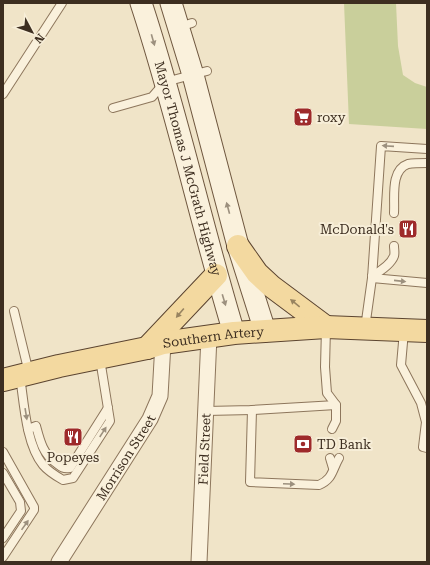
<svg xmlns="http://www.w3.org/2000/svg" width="430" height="565" viewBox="0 0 430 565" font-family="'Roboto Serif',serif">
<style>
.green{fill:#c9cf9b}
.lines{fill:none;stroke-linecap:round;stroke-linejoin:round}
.service-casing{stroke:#8d765c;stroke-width:10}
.minor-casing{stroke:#8d765c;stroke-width:17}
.secondary-casing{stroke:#6f573f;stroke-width:23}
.primary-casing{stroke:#5b4430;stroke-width:24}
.service{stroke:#faf1dc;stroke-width:8}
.minor{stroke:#faf1dc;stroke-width:15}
.secondary{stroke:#faf1dc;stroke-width:21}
.primary{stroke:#f3d9a0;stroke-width:22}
.oneway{fill:#9c907e}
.oneway2{fill:#988460}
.labels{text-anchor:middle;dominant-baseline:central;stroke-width:4;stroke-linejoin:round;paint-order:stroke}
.poi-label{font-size:13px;fill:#3d2e20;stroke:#f7eed8;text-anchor:start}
.street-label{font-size:13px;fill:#3d2e20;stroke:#f7eed8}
</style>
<rect width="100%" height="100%" fill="#f0e4c8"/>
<polygon class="green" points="344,3 396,3 398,46 403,75 415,83 427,87 427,129 349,124"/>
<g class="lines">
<defs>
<g id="service">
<polyline points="179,27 192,23"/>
<polyline points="3,94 62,3"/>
<polyline points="113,108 152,97 165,82 207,71"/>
<path d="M394,213C395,198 390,170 408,164C414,163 421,163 427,163"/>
<path d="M372,276C379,272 391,264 394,256C395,253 394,249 394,246"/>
<polyline points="372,278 427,283"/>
<polyline points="14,311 29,373"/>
<polyline points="326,328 325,367 327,393 336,405 336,421 332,429"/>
<polyline points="365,328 372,278 381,146 427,149"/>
<polyline points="404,331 401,365 421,403 426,422 423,447 427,448"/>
<path d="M20,376C24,403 26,444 43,465C48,471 56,476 63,480L73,478L110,421L100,359"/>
<path d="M252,410L250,482L319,485C333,479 332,470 339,458"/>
<polyline points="206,411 252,410 336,405"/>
<path d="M28,429L36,426C40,441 43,454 56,463C61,467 63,469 70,468L108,408"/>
<polyline points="3,452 34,507 34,510 3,557"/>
<polyline points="330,458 333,468"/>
<polyline points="3,473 20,502 21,511 3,538"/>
</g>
<g id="minor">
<path id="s1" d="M59,562L150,419L160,396L163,343"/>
<path id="s2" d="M199,562L209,336"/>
</g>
<g id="secondary">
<path id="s3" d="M141,3C177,112 201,224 234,333"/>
<polyline points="171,3 193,75 238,246 265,331"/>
</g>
<g id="primary">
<polyline points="238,246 257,273 271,286 326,327"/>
<polyline points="147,348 216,275"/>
<path id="s4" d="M3,380L59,366L147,348L163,343L234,333L326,327L427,331"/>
</g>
</defs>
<use href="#service" class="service-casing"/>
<use href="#minor" class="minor-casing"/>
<use href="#secondary" class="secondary-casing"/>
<use href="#primary" class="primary-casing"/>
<use href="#service" class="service"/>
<use href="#minor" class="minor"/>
<use href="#secondary" class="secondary"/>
<use href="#primary" class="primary"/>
</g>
<defs><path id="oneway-solid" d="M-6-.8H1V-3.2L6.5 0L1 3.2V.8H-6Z"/></defs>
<g class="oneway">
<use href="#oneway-solid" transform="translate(153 40) rotate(74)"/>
<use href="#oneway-solid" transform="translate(388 146) rotate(-176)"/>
<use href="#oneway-solid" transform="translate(228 208) rotate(-105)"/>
<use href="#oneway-solid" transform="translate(400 281) rotate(6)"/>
<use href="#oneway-solid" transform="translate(224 300) rotate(73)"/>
<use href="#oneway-solid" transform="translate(26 414) rotate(81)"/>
<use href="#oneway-solid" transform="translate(103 432) rotate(-57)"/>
<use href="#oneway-solid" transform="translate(289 484) rotate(3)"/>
<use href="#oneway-solid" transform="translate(25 525) rotate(-55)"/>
</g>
<g class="oneway2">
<use href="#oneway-solid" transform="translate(295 303) rotate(-141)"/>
<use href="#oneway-solid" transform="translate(180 313) rotate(130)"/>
</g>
<defs>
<symbol id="supermarket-square" viewBox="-11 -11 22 22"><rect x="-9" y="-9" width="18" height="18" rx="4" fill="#9e2a2b" stroke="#f7eed8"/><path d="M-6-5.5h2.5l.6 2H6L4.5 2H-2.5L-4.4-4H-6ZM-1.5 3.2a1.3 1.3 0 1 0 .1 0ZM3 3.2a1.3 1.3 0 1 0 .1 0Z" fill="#fff"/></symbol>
<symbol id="restaurant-square" viewBox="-11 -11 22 22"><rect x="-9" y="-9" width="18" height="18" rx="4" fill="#9e2a2b" stroke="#f7eed8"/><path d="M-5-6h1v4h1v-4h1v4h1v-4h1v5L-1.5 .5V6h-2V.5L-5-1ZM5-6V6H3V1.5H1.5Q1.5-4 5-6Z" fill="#fff"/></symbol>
<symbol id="bank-square" viewBox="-11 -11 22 22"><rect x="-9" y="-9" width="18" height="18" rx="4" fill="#9e2a2b" stroke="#f7eed8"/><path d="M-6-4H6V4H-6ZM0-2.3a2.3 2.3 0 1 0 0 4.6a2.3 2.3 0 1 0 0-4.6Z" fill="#fff"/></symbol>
</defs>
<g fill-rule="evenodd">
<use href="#supermarket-square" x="292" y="106" width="22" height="22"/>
<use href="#restaurant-square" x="397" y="218" width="22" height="22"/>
<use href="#restaurant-square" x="62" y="426" width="22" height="22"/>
<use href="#bank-square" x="292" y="433" width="22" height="22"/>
</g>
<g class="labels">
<g class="poi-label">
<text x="317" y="117">roxy</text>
<text x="394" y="229" text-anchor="end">McDonald's</text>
<text x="317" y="444">TD Bank</text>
<text x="73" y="457" text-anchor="middle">Popeyes</text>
</g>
<g class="street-label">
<text stroke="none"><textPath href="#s3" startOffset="172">Mayor Thomas J McGrath Highway</textPath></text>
<text stroke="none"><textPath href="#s4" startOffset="215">Southern Artery</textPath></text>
<text stroke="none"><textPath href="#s2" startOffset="113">Field Street</textPath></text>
<text stroke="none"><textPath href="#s1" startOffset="124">Morrison Street</textPath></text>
</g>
</g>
<rect width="430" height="565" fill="none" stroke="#3d2e20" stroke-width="8"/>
<g transform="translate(32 32) rotate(131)" stroke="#f7eed8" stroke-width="3" paint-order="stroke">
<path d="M0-3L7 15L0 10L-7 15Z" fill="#3d2e20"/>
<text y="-6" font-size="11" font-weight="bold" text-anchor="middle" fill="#3d2e20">N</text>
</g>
</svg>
